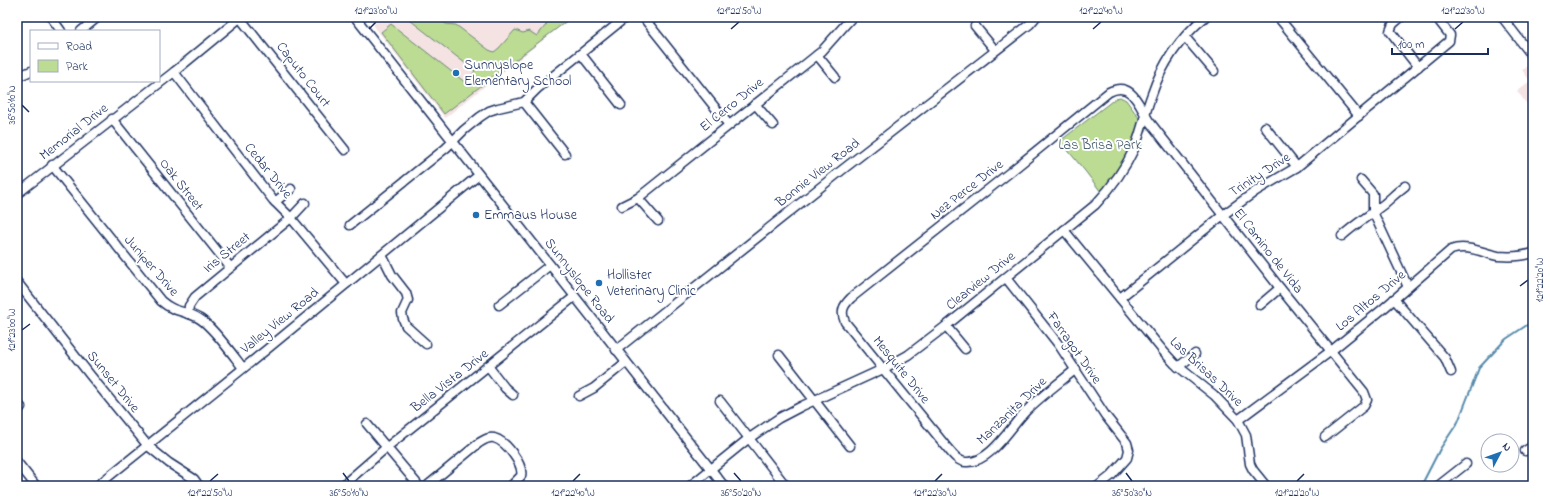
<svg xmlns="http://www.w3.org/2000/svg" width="1550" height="503" viewBox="0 0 1550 503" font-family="'Indie Flower',sans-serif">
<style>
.built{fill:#f5e3e3}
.green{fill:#bcdb93;stroke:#6c8578}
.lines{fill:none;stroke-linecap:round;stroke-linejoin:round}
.stream{stroke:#568aab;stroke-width:2}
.minor-casing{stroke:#1b2f5e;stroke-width:11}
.minor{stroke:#fff;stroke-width:8}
.ticks{fill:none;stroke:#1b2f5e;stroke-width:1.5}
.poi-dot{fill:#1f6fb2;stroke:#fff;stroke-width:1.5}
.labels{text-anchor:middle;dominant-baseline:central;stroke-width:4;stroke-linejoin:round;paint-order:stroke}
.poi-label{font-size:14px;fill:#1b2f5e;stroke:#fff;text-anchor:start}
.street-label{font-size:14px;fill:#1b2f5e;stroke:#fff}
.park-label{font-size:14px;fill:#435a6b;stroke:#fff}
.neatline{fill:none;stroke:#1b2f5e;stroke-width:1.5}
.ticks-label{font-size:10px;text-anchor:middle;fill:#1b2f5e}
</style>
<rect width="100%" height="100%" fill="#fff"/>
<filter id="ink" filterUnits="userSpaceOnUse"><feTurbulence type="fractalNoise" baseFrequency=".025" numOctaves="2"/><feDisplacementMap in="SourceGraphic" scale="8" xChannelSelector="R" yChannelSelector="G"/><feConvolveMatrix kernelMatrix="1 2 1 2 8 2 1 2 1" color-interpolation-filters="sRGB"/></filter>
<g filter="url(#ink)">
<g class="built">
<polygon points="367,17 572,17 445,118"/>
<polygon points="1531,63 1533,66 1533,112 1517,91 1530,81 1522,70"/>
</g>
<g class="green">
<polygon points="406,17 436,17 446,24 456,25 489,50 494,52 499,48 515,30 523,33 529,31 537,36 546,25 548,20 544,17 572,17 444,114 381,32 391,24 466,83 475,71"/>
<path d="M1120,97L1126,100L1139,118C1138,133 1122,169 1112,181C1109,185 1105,189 1101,192L1085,171L1060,141L1116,98Z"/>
</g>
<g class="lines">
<polyline class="stream" points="1421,486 1440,449 1458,422 1479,368 1506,339 1533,321"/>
<defs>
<g id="minor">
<polyline points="51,17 61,31"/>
<polyline points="355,17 724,486"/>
<polyline points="643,17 729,125"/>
<polyline points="1278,17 1359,116"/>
<polyline points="1401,17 1393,24 1390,31 1418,67"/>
<polyline points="1502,17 1533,57"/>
<polyline points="240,18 345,150"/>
<polyline points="975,26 995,50"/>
<polyline points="81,31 98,17"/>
<polyline points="1185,37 1214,71"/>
<polyline points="581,54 621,105"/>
<polyline points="817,55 835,77"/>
<polyline points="174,72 273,200 291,218 346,284"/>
<polyline points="17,77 31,71"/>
<polyline points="524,102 565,154"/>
<polyline points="755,104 773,125"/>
<polyline points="112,119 230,267"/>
<polyline points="1265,127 1297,167"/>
<path d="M52,165L161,301C176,314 186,310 200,319C213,327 233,355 243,368"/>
<polyline points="1361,180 1373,194 1373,212 1408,287"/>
<polyline points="17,194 174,72 241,17"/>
<polyline points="638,198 658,221"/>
<polyline points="275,202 291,189"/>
<polyline points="622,206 638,198 822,51 852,17"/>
<polyline points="350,225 446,148 464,130 480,117 489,111 498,108 524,102 537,89 626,17"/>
<polyline points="1064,230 1164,352 1175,364 1214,395 1238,420 1246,435 1250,464 1253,470 1266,486"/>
<path d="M1342,236C1355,224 1370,215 1384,204C1391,198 1397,192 1405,186"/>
<polyline points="382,255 392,275 406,293 408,300 402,313 403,319 406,326 426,344"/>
<polyline points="1006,278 1059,345 1105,415 1127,443 1129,450 1127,458 1111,476 1098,486"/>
<polyline points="17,282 90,375 148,446 169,463 194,479 199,486"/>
<polyline points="1120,298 1223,215 1256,191 1297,167 1449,41 1450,35 1436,17"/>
<polyline points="1394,299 1445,358 1451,372"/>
<polyline points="499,305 550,265"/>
<polyline points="1260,305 1280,288"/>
<polyline points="188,314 189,306 195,297 291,218 305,203"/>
<polyline points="946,326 965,349"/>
<polyline points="616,350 842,170 1030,24 1036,17"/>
<polyline points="779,355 850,446"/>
<polyline points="488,366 505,388 513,395"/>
<polyline points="1178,367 1195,354"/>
<path d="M1076,369C1059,383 1041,396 1026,411C1011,426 990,464 966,462C957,462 951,452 945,445L845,322C840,311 844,305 851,298L1009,173L1109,92C1132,80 1139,106 1149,121L1280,288L1364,392L1367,400L1364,406L1325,437"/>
<polyline points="579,396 594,388 626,362"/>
<polyline points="720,401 786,486"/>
<polyline points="17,411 21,407"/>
<path d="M1238,420L1331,351L1384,308L1451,250C1466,244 1483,253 1498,256C1510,257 1521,257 1533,253"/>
<polyline points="367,424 419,486"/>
<polyline points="1525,451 1533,446"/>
<polyline points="17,462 36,486"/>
<polyline points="97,486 266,350 479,175"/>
<polyline points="342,486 387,447 574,297"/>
<path d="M427,486L479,443C484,440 488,437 494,438C506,441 524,465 521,476L511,486"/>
<path d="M690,486L748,439L779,418L802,406L883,369L908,355L946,326L1095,205C1111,188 1125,169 1135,147C1142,130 1145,112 1152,94C1162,64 1181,37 1205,17"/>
<polyline points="1438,486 1466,464"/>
</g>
</defs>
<use href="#minor" class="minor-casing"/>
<use href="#minor" class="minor"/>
</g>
</g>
<path class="ticks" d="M369,29L376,22M731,29L739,22M1093,29L1101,22M1455,29L1463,22M22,105L29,112M1520,286L1528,280M22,330L30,324M343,473L349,481M734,473L741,481M1126,473L1132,481M210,481L218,474M573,481L580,474M935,481L942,474M1297,481L1304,474"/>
<g class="poi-dot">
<circle cx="456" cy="73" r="4"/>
<circle cx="476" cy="215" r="4"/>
<circle cx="599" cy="283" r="4"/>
</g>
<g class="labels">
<g class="poi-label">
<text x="464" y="65">Sunnyslope<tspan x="464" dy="16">Elementary School</tspan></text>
<text x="484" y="215">Emmaus House</text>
<text x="607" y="275">Hollister<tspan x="607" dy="16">Veterinary Clinic</tspan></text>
</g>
<g class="street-label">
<text transform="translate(303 75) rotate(52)">Caputo Court</text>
<text transform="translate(732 105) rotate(-39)">El Cerro Drive</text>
<text transform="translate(74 132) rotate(-38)">Memorial Drive</text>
<text transform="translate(268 171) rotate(51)">Cedar Drive</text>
<text transform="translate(818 173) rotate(-38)">Bonnie View Road</text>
<text transform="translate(1260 175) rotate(-33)">Trinity Drive</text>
<text transform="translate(181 185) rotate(52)">Oak Street</text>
<text transform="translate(967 190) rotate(-38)">Nez Perce Drive</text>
<text transform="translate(1268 251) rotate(52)">El Camino de Vida</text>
<text transform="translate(227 253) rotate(-39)">Iris Street</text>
<text transform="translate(151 266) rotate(49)">Juniper Drive</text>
<text transform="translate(579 281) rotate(52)">Sunnyslope Road</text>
<text transform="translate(981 281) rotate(-39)">Clearview Drive</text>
<text transform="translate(1371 301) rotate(-40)">Los Altos Drive</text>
<text transform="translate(280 321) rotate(-39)">Valley View Road</text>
<text transform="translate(1074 348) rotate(55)">Farragot Drive</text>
<text transform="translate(901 370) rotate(51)">Mesquite Drive</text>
<text transform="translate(1206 372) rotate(43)">Las Brisas Drive</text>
<text transform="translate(450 381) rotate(-38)">Bella Vista Drive</text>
<text transform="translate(113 382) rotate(51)">Sunset Drive</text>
<text transform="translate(1012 411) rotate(-44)">Manzanita Drive</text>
</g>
<g class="park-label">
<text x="1100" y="145">Las Brisa Park</text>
</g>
</g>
<rect width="1550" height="503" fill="none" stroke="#fff" stroke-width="44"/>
<rect x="30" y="30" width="130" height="52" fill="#ffffff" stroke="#a4acbf"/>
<rect x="38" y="43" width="20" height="6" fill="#ffffff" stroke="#a4acbf"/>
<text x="66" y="50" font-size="12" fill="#1b2f5e">Road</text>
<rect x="38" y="60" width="20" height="12" fill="#bcdb93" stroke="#a4acbf"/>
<text x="66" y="70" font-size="12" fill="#1b2f5e">Park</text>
<g transform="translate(1500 453) rotate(49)"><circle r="19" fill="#ffffff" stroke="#a4acbf"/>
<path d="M0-3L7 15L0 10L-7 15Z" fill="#1f6fb2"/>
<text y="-6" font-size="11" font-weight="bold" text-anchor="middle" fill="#1b2f5e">N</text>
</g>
<path d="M1392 48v6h96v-6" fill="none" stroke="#1b2f5e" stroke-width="2"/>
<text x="1398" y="48" font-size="12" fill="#1b2f5e" stroke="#ffffff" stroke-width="3" paint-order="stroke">100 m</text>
<rect x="22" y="22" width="1506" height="459" class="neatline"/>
<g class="ticks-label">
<text x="376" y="14">121°23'00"W</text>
<text x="739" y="14">121°22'50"W</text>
<text x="1101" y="14">121°22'40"W</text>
<text x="1463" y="14">121°22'30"W</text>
<text transform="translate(11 105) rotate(-90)" y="4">36°50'10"N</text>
<text transform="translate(1539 280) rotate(-90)" y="4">121°22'20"W</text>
<text transform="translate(11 330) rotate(-90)" y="4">121°23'00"W</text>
<text x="210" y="496">121°22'50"W</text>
<text x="349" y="496">36°50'10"N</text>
<text x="573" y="496">121°22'40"W</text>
<text x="741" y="496">36°50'20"N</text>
<text x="935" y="496">121°22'30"W</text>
<text x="1132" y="496">36°50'30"N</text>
<text x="1297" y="496">121°22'20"W</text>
</g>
</svg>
